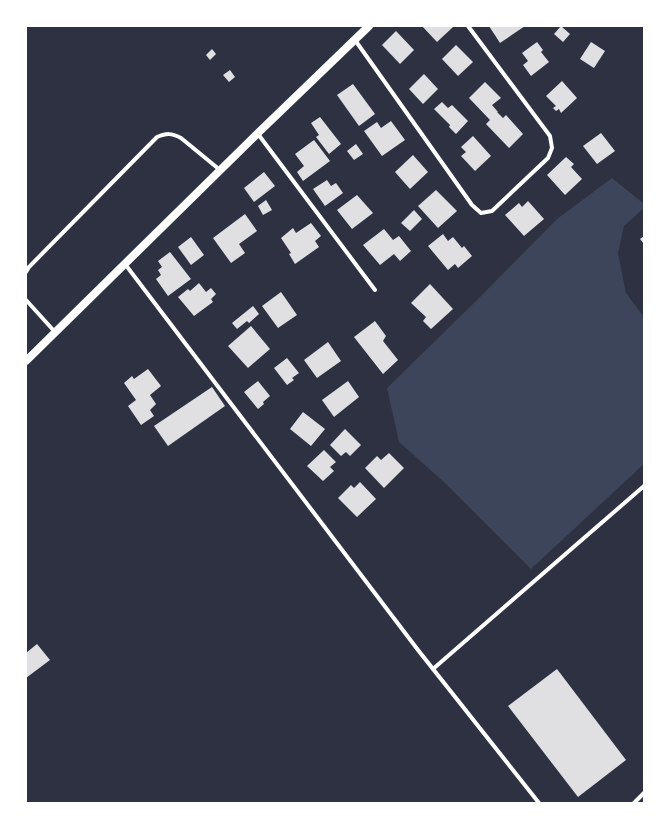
<svg xmlns="http://www.w3.org/2000/svg" width="670" height="829" viewBox="0 0 670 829" font-family="'Roboto Condensed',sans-serif">
<style>
.green{fill:#3c4559}
.building{fill:#e0e0e3}
.lines{fill:none;stroke-linecap:round;stroke-linejoin:round}
.minor{stroke:#fff;stroke-width:4}
.secondary{stroke:#fff;stroke-width:8}
</style>
<rect width="100%" height="100%" fill="#2d3142"/>
<polygon class="green" points="612,178 644,204 644,208 624,226 618,253 626,293 644,317 644,464 531,569 445,483 399,442 387,388 477,300 557,219"/>
<g class="building">
<polygon points="422,26 452,26 453,27 437,42"/>
<polygon points="489,26 525,26 500,43"/>
<polygon points="561,26 570,34 563,42 554,34"/>
<polygon points="396,31 414,50 400,64 382,45"/>
<polygon points="537,42 543,50 541,52 549,62 531,76 523,65 528,61 522,53"/>
<polygon points="591,42 605,51 594,68 580,59"/>
<polygon points="456,45 473,62 458,76 442,59"/>
<polygon points="212,49 216,54 210,60 206,55"/>
<polygon points="230,70 235,77 229,82 223,75"/>
<polygon points="424,74 438,89 423,104 409,89"/>
<polygon points="562,81 577,98 561,113 559,109 556,111 553,108 556,106 546,96"/>
<polygon points="485,82 501,98 492,105 498,112 497,112 503,118 506,115 523,134 509,148 486,124 490,120 469,98"/>
<polygon points="353,84 375,114 359,126 337,95"/>
<polygon points="442,102 448,108 452,105 468,121 456,134 449,127 450,125 434,109"/>
<polygon points="320,117 341,144 329,154 316,137 319,135 311,123"/>
<polygon points="391,121 405,140 382,156 364,131 377,122 381,128"/>
<polygon points="601,133 615,151 597,164 583,146"/>
<polygon points="473,136 491,156 475,171 461,156 466,152 461,147"/>
<polygon points="314,140 330,161 303,181 297,172 304,166 295,154"/>
<polygon points="356,144 363,154 354,160 347,151"/>
<polygon points="413,155 428,172 410,189 395,172"/>
<polygon points="566,157 574,164 571,167 582,179 565,195 547,175"/>
<polygon points="264,172 275,186 254,202 244,188"/>
<polygon points="327,180 331,186 336,183 343,193 325,206 313,189"/>
<polygon points="436,190 457,211 438,228 418,206"/>
<polygon points="357,195 373,213 352,229 337,210"/>
<polygon points="266,200 272,210 263,215 258,206"/>
<polygon points="528,201 544,219 524,236 505,215 519,203 522,207"/>
<polygon points="414,210 422,219 410,231 401,223"/>
<polygon points="245,214 257,231 239,244 245,253 231,263 213,238"/>
<polygon points="311,223 321,236 315,241 319,247 295,264 289,254 291,253 281,238 293,228 296,233"/>
<polygon points="384,229 393,240 399,236 411,251 400,261 394,254 380,265 363,245"/>
<polygon points="443,234 448,241 453,237 462,248 464,246 472,256 458,268 455,264 448,270 428,246"/>
<polygon points="644,236 644,244 640,239"/>
<polygon points="191,237 204,255 191,265 178,247"/>
<polygon points="170,252 191,279 168,296 156,279 161,275 158,270 162,267 158,261"/>
<polygon points="199,283 206,292 211,288 216,294 211,299 213,302 194,316 178,297 188,289 190,291"/>
<polygon points="430,284 453,309 431,329 423,321 426,317 411,303"/>
<polygon points="281,292 297,315 278,328 262,306"/>
<polygon points="253,306 259,314 249,323 247,321 237,329 232,323"/>
<polygon points="375,321 386,336 383,341 398,360 383,374 354,337"/>
<polygon points="251,326 270,349 248,368 228,346"/>
<polygon points="328,342 341,361 317,378 304,360"/>
<polygon points="287,358 299,373 292,378 294,380 287,385 274,368"/>
<polygon points="148,369 161,386 150,395 156,404 150,410 154,416 141,425 128,406 136,400 124,383 132,376 134,379"/>
<polygon points="258,381 270,396 263,402 264,404 258,409 244,392"/>
<polygon points="348,381 359,397 334,417 322,400"/>
<polygon points="212,387 225,406 168,446 154,426"/>
<polygon points="303,412 325,429 311,446 290,429"/>
<polygon points="345,429 361,445 350,456 346,452 341,456 330,445"/>
<polygon points="324,450 336,462 330,467 334,471 323,481 307,466"/>
<polygon points="389,453 404,468 384,488 365,468 377,456 381,460"/>
<polygon points="360,482 376,499 357,517 338,498 351,485 354,488"/>
<polygon points="37,644 50,660 26,678 26,653"/>
<polygon points="557,669 626,760 578,797 508,706"/>
</g>
<g class="lines">
<g class="minor">
<polyline points="355,40 472,205 481,213 492,211 548,158 552,148 550,136 468,26"/>
<polyline points="258,134 375,290"/>
<polyline points="125,264 418,650 539,803"/>
<path d="M26,272L29,267L157,137C167,133 171,133 181,138L220,170"/>
<polyline points="26,300 55,332"/>
<polyline points="433,669 644,486"/>
<polyline points="634,803 644,793"/>
</g>
<polyline class="secondary" points="26,361 258,133 369,26"/>
</g>
<rect width="670" height="829" fill="none" stroke="#ffffff" stroke-width="54"/>
</svg>
